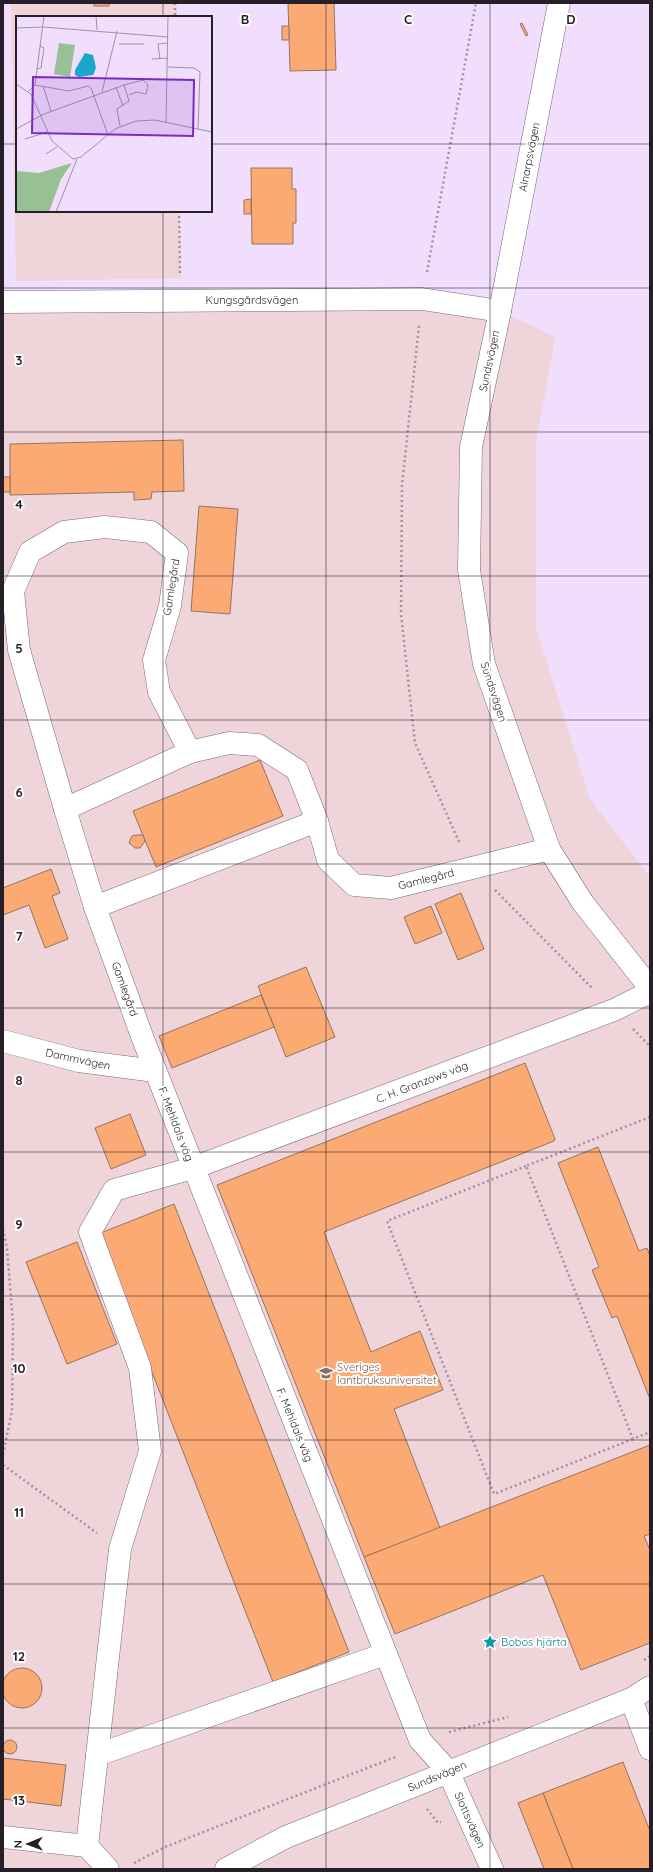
<svg xmlns="http://www.w3.org/2000/svg" width="653" height="1872" viewBox="0 0 653 1872" font-family="Quicksand,sans-serif">
<style>
.education{fill:#efd4da}
.building{fill:#fbaa73;stroke:#927562}
.lines{fill:none;stroke-linecap:round;stroke-linejoin:round}
.minor-casing{stroke:#796782;stroke-width:23}
.path{stroke:#9f90a7;stroke-width:2.5;stroke-dasharray:2 3;stroke-linecap:butt}
.minor{stroke:#fff;stroke-width:22}
.grid{fill:none;stroke:#261f2a;stroke-width:1;stroke-opacity:0.55}
.labels{text-anchor:middle;dominant-baseline:central;stroke-width:4;stroke-linejoin:round;paint-order:stroke}
.street-label{font-size:11px;fill:#261f2a;stroke:#fff}
.education-label{font-size:11px;fill:#785e54;stroke:#fff;text-anchor:start}
.culture-label{font-size:11px;fill:#0d838f;stroke:#fff;text-anchor:start}
.inset-road{fill:none;stroke:#a091a8;stroke-width:1}
.view{fill:#7b2cbf;fill-opacity:0.15;stroke:#7b2cbf;stroke-width:2}
.inset-edge{fill:none;stroke:#261f2a;stroke-width:2}
.grid-label{font-size:13px;text-anchor:middle;font-weight:bold;fill:#261f2a;stroke:#fff;stroke-width:4;stroke-linejoin:round;paint-order:stroke}
</style>
<rect width="100%" height="100%" fill="#f1ddfc"/>
<g class="education">
<polygon points="11,3 177,3 177,17 17,17 17,211 180,211 181,278 16,281"/>
<polygon points="3,302 500,311 555,337 536,443 536,628 590,799 650,877 650,1869 3,1869"/>
</g>
<g class="building">
<rect x="94" y="3" width="15" height="3"/>
<polygon points="288,3 334,3 336,70 290,71"/>
<polygon points="522,23 528,35 526,36 520,24"/>
<rect x="282" y="26" width="7" height="14"/>
<polygon points="251,168 292,168 292,189 296,189 296,223 293,223 293,244 252,244"/>
<polygon points="251,199 251,214 244,214 244,200"/>
<polygon points="183,440 184,491 152,492 151,499 134,500 134,492 10,495 10,444"/>
<rect x="3" y="477" width="7" height="15"/>
<polygon points="199,506 238,509 230,614 191,611"/>
<polygon points="260,760 283,816 156,867 133,811"/>
<polygon points="136,835 143,835 145,841 140,848 135,848 129,843 132,836"/>
<polygon points="51,869 60,893 52,896 68,939 45,948 29,905 3,915 3,888"/>
<polygon points="461,893 484,949 458,960 435,904"/>
<polygon points="431,906 442,933 415,944 404,917"/>
<polygon points="306,967 335,1037 286,1057 258,986"/>
<polygon points="261,995 274,1027 172,1068 159,1036"/>
<polygon points="525,1063 555,1139 554,1141 324,1232 371,1352 420,1331 443,1390 394,1409 440,1528 364,1557 217,1185"/>
<polygon points="130,1114 146,1155 111,1169 95,1128"/>
<polygon points="598,1147 639,1251 647,1248 650,1256 650,1399 617,1316 612,1318 592,1270 599,1267 558,1163"/>
<polygon points="174,1204 349,1652 273,1682 98,1234"/>
<polygon points="77,1242 117,1344 67,1364 26,1262"/>
<polygon points="650,1445 650,1534 644,1536 650,1550 650,1643 581,1670 543,1575 395,1634 364,1557"/>
<circle cx="22" cy="1688" r="20"/>
<circle cx="10" cy="1747" r="7"/>
<polygon points="3,1758 66,1765 61,1806 3,1799"/>
<polygon points="623,1762 650,1831 650,1869 573,1869 543,1793"/>
<polygon points="543,1793 573,1869 544,1869 518,1803"/>
</g>
<g class="lines">
<defs>
<g id="minor">
<polyline points="559,3 500,311 471,447 469,570 484,664 549,849 583,903 650,988"/>
<polyline points="3,302 422,299 500,311"/>
<polyline points="65,809 19,650 13,591 30,552 64,532 105,527 151,532 177,553 170,606 154,660 159,692 190,752"/>
<polyline points="95,907 317,821"/>
<polyline points="3,1041 79,1061 155,1071"/>
<polyline points="631,1699 650,1749"/>
<polyline points="97,1755 385,1654"/>
<polyline points="3,1837 87,1846 108,1869"/>
<polyline points="87,1846 120,1549 150,1451 140,1368 90,1232 114,1190 193,1168 614,1010 650,992"/>
<polyline points="226,1869 286,1837 631,1699 650,1687"/>
<polyline points="492,1869 448,1771 420,1740 143,1039 95,907 65,809 190,752 229,743 258,745 297,770 317,821 328,860 354,885 391,888 549,849"/>
</g>
</defs>
<use href="#minor" class="minor-casing"/>
<g class="path">
<polyline points="175,3 175,17"/>
<polyline points="179,211 180,274"/>
<polyline points="427,272 476,3"/>
<polyline points="419,326 402,485 401,614 415,743 460,844"/>
<polyline points="495,890 593,989"/>
<polyline points="633,1029 650,1046"/>
<polyline points="650,1117 526,1166 633,1439 650,1432"/>
<polyline points="526,1166 387,1221 494,1494 633,1439"/>
<polyline points="3,1229 7,1248 13,1324 12,1411 3,1454"/>
<polyline points="3,1465 97,1533"/>
<polyline points="644,1660 650,1656"/>
<polyline points="449,1732 508,1717"/>
<polyline points="427,1809 438,1823 441,1822"/>
<polyline points="134,1863 165,1847 398,1756"/>
</g>
<use href="#minor" class="minor"/>
</g>
<path class="grid" d="M163,3V17M326,3V1869M490,3V1869M3,144H17M211,144H650M163,211V1869M3,288H650M3,432H650M3,576H650M3,720H650M3,864H650M3,1008H650M3,1152H650M3,1296H650M3,1440H650M3,1584H650M3,1728H650"/>
<defs>
<symbol id="university-bare" viewBox="-9 -9 18 18"><path d="M0-5L7-2L0 1L-7-2ZM-4 1L0 2.5L4 1V4Q0 6-4 4Z" fill="#8d6e63" stroke="#fff" stroke-width="2.5" paint-order="stroke"/></symbol>
<symbol id="sight-bare" viewBox="-9 -9 18 18"><path d="M0-6L1.8-2.2L6-1.7L2.9 1.2L3.7 5.4L0 3.3L-3.7 5.4L-2.9 1.2L-6-1.7L-1.8-2.2Z" fill="#0f9aa8" stroke="#fff" stroke-width="2.5" paint-order="stroke"/></symbol>
</defs>
<g fill-rule="evenodd">
<use href="#university-bare" x="316" y="1363" width="20" height="20"/>
<use href="#sight-bare" x="480" y="1632" width="20" height="20"/>
</g>
<g class="labels">
<g class="street-label">
<text transform="translate(529 157) rotate(-79)">Alnarpsvägen</text>
<text x="252" y="300">Kungsgårdsvägen</text>
<text transform="translate(489 361) rotate(-78)">Sundsvägen</text>
<text transform="translate(171 587) rotate(-81)">Gamlegård</text>
<text transform="translate(494 692) rotate(72)">Sundsvägen</text>
<text transform="translate(426 879) rotate(-14)">Gamlegård</text>
<text transform="translate(125 989) rotate(70)">Gamlegård</text>
<text transform="translate(78 1059) rotate(12)">Dammvägen</text>
<text transform="translate(422 1082) rotate(-21)">C. H. Granzows väg</text>
<text transform="translate(176 1124) rotate(69)">F. Mehldals väg</text>
<text transform="translate(295 1425) rotate(68)">F. Mehldals väg</text>
<text transform="translate(437 1776) rotate(-23)">Sundsvägen</text>
<text transform="translate(470 1820) rotate(66)">Slottsvägen</text>
</g>
<g class="education-label">
<text x="337" y="1367">Sveriges<tspan x="337" dy="13">lantbruksuniversitet</tspan></text>
</g>
<g class="culture-label">
<text x="501" y="1642">Bobos hjärta</text>
</g>
</g>
<g transform="translate(16 16)">
<rect width="196" height="196" fill="#f1ddfc"/>
<path d="M43,27L59,29L54,61L38,58ZM56,147L45,163L33,196H0V155L23,157Z" fill="#98c094"/>
<path d="M69,37L77,39L80,52L77,59L63,61L59,59V54Z" fill="#19a7ca"/>
<path class="inset-road" d="M80,0L81,14M0,12L27,11L152,21M103,28H128M136,43L152,42M144,43L142,28L152,27M152,51L178,52L184,56L182,113M21,53L25,52L28,32L24,30M0,68L15,78L36,125L57,143L65,141L99,113L120,105L139,104L196,116M19,69L53,75L72,70L75,72L92,119M108,69L127,64L132,69L130,78L121,76L113,79M27,70L35,95M100,71L107,90M13,75L19,69L28,0M86,76L101,15M150,107L152,0M0,113L28,98L108,69L113,85L101,93L104,110M9,123L31,116M30,138L41,131M40,196L61,143"/>
<path class="view" d="M17,61L178,64L177,120L16,117Z"/>
<rect width="196" height="196" class="inset-edge"/>
</g>
<g class="grid-label">
<text x="245" y="24">B</text>
<text x="408" y="24">C</text>
<text x="571" y="24">D</text>
<text x="19" y="365">3</text>
<text x="19" y="509">4</text>
<text x="19" y="653">5</text>
<text x="19" y="797">6</text>
<text x="19" y="941">7</text>
<text x="19" y="1085">8</text>
<text x="19" y="1229">9</text>
<text x="19" y="1373">10</text>
<text x="19" y="1517">11</text>
<text x="19" y="1661">12</text>
<text x="19" y="1805">13</text>
</g>
<rect width="653" height="1872" fill="none" stroke="#261f2a" stroke-width="8"/>
<g transform="translate(28 1844) rotate(269)" stroke="#ffffff" stroke-width="3" paint-order="stroke">
<path d="M0-3L7 15L0 10L-7 15Z" fill="#261f2a"/>
<text y="-6" font-size="11" font-weight="bold" text-anchor="middle" fill="#261f2a">N</text>
</g>
</svg>
